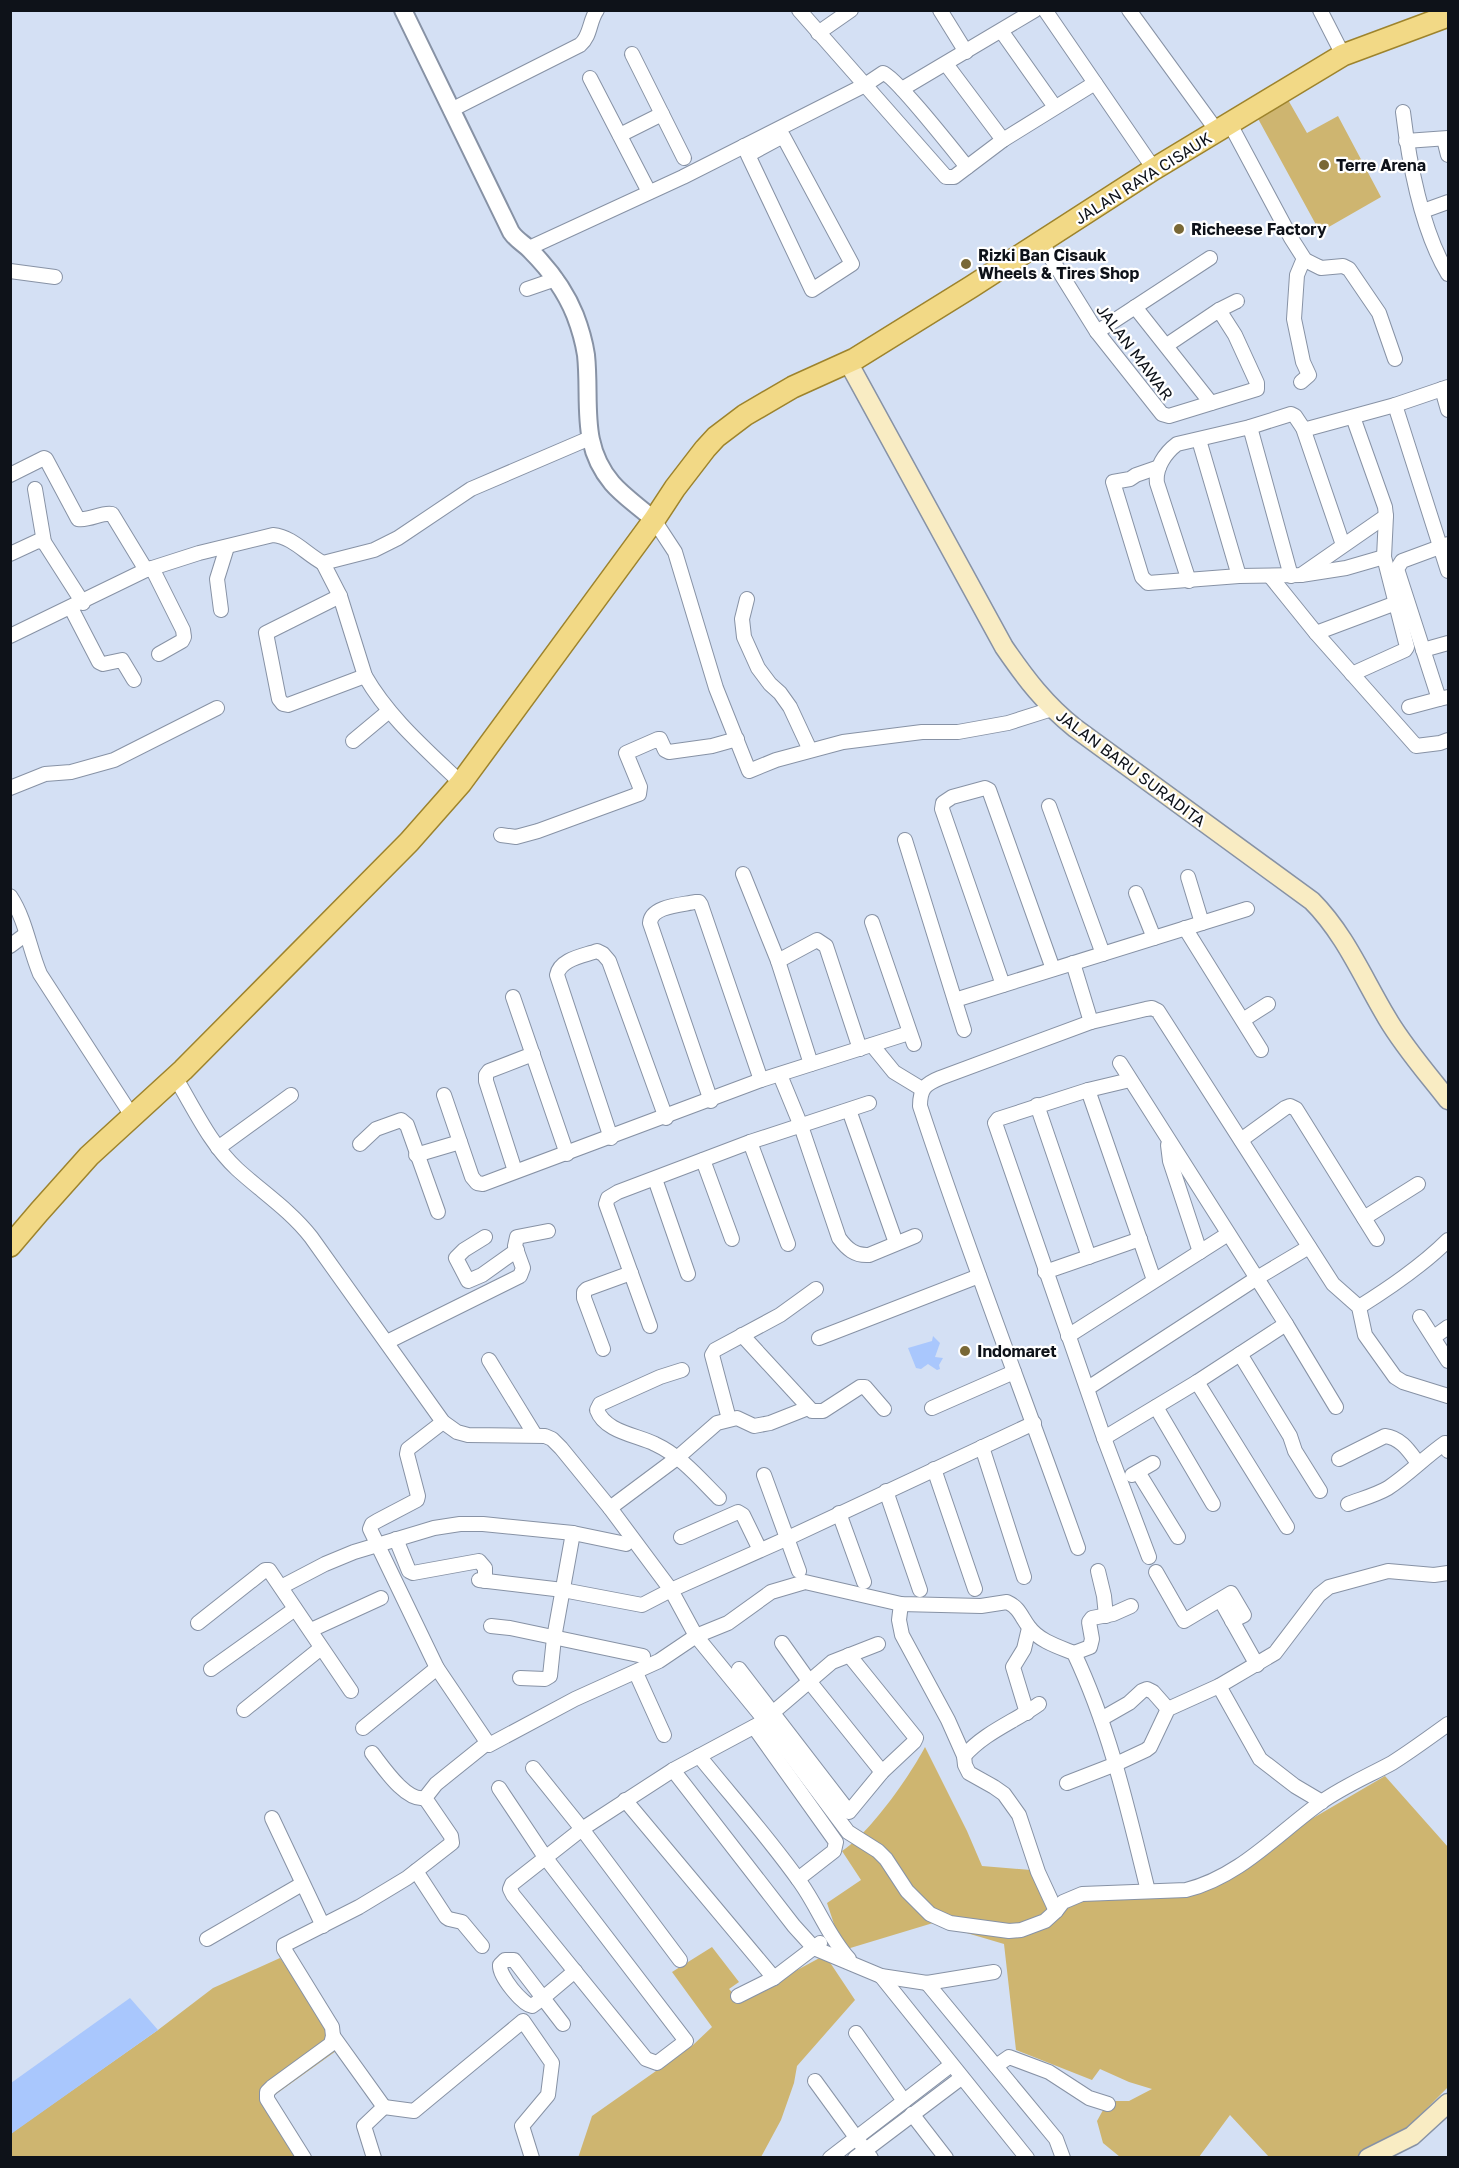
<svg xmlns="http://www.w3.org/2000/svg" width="1459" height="2168" viewBox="0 0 1459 2168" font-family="'Golos Text',sans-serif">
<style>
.green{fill:#ceb570}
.water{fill:#a9c7fd}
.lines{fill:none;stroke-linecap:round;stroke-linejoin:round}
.minor-casing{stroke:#8792a5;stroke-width:16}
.tertiary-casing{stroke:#8792a5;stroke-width:20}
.secondary-casing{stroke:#8792a5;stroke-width:21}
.primary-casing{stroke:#9d832c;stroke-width:24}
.minor{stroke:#fff;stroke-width:14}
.tertiary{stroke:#fff;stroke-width:16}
.secondary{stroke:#f9ecc3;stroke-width:18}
.primary{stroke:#f2d986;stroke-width:21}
.poi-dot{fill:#796836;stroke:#fff;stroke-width:2}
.labels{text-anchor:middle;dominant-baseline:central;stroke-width:4.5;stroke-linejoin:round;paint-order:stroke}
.poi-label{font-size:16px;font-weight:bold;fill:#0e1219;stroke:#fff;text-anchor:start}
.street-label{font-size:16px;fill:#0e1219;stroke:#fff}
</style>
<rect width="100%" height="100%" fill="#d4e0f4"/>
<g class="green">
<polygon points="1287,98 1307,133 1338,116 1381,197 1320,232 1256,115"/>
<path d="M925,1747L967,1831L982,1866L1031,1870L1050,1903L1200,1884L1385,1776L1448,1847V2087L1390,2146L1368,2157H1269L1230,2115L1199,2157H1120L1103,2143L1097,2121L1108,2101H1129L1152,2089L1129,2082L1100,2069L1092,2080L1016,2050L1004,1944L933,1923L847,1949L839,1939L827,1903L861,1880L842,1851C869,1834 910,1776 925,1747Z"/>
<polygon points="712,1947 739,1982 729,1989 740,2001 825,1955 855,2000 797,2066 794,2083 781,2120 761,2157 578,2158 592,2116 693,2045 712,2027 672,1972"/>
<polygon points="280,1958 343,2046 272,2097 311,2157 11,2157 10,2134 158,2030 213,1988"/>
</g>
<g class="water">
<polygon points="933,1336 940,1343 935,1357 943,1358 939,1365 940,1369 937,1370 928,1364 921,1369 916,1368 908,1348 932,1341"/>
<polygon points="130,1998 158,2030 11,2134 11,2083"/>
</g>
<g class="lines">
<defs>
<g id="minor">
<polyline points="799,10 946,177 954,177 1003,140 1095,83"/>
<polyline points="940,10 966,52"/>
<polyline points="1045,10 1154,169"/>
<polyline points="1129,10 1217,131"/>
<polyline points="1320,10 1343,55"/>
<polyline points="1002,32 1055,107"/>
<polyline points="818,33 851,10"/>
<polyline points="632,54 684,158"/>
<polyline points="946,64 1003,140"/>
<polyline points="590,78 649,192"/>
<polyline points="902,89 1035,10"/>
<path d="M451,110L580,45C591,36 589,21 597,10"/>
<path d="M1403,112C1409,162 1422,231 1448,274"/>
<polyline points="1230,124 1291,238 1305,260 1321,268 1343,266 1349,269 1379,313 1395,359"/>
<polyline points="620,135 662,114"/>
<polyline points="1444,139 1448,155"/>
<polyline points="1406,141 1448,138"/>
<polyline points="744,146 748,155 812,290 852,264 783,136 748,155"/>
<polyline points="1423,211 1448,202"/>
<polyline points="1041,242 1097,332 1162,414 1169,416 1257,389 1257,383 1235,335 1219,310 1167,345"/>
<path d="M529,248L683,177L865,85L883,73C895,76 954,151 967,167"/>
<polyline points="10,271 55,277"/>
<polyline points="527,289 556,279"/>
<polyline points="1135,307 1211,403"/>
<polyline points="1219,310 1237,301"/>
<polyline points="1097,332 1210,258"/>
<polyline points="1301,382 1309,375 1303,362 1294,319 1297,275 1302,263 1305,260"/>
<polyline points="1442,389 1448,410"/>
<polyline points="1395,405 1448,571"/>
<polyline points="1250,427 1291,576"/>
<polyline points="1303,428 1307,429 1395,405 1448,387"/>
<polyline points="1199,440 1239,576"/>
<polyline points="1159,467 1136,475 1130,479 1113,482 1142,577 1148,583 1239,576 1301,575 1386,516"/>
<path d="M10,475L44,458L46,459L78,519C90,521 101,512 112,514L146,570"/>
<polyline points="35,489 44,542 83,603"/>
<polyline points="654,520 675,552 716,688 749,771 776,760 843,742 922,732 958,732 1008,723 1052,709"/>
<polyline points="1448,544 1402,561 1397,569 1439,699 1448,697"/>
<polyline points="10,554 38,541 44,542"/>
<path d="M323,563L340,596L365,676C389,718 427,750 461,783"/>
<polyline points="152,568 183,630 184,637 182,641 159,654"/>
<polyline points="1301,575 1346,568 1384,557"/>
<polyline points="1270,576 1316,633 1416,746 1440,743 1448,740"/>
<path d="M1189,581L1157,483C1155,468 1165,453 1177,444L1250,427L1291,414L1295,416L1303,428L1343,545"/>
<polyline points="340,596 266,633 279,699 283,704 288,705 365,676"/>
<polyline points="747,599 742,619 744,637 758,668 770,684 780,693 790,707 810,750"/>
<polyline points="71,608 99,662 103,664 122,660 134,680"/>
<polyline points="221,610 217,579 227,547"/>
<polyline points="1316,633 1396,603"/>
<path d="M10,636L146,570L199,553L273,535C293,537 306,554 323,563L374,550L398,538L471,489L590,438"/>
<polyline points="1423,650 1448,643"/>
<polyline points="1352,674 1405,650 1407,647 1384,557 1386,516 1385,507 1353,417"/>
<polyline points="1409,707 1439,699"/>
<polyline points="353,741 389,711"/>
<polyline points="10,788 45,774 71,772 114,760 217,708"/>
<polyline points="1049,806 1103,954"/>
<polyline points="501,835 516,837 538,831 639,794 640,787 626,753 658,739 660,739 665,750 669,752 712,746 737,739"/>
<polyline points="905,840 964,1030"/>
<polyline points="743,874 778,961 811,1064"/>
<polyline points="1188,877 1202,923"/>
<polyline points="1136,893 1154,938"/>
<path d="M10,896C26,920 29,948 40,974L132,1116"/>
<polyline points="872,922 914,1044"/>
<polyline points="1185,928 1261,1050"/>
<polyline points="10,946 26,934"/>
<polyline points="778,961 817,940 826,946 860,1049"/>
<polyline points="1073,963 1091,1022"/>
<polyline points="1003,985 942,809 943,803 952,797 985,788 989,790 1053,969"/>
<polyline points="513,997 567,1154"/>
<polyline points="955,1000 1247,909"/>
<polyline points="1243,1020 1268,1004"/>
<polyline points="872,1045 894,1072 922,1089"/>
<polyline points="1120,1063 1286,1324 1336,1407"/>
<path d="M780,1075L801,1126L839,1238C847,1249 855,1256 869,1255L915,1236"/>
<path d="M175,1077C194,1108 210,1144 237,1169C262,1192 290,1210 311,1237L443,1422L457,1432L468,1435L545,1436L552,1439L561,1448L610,1508L671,1590L696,1636L759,1713L848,1832L878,1851L886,1859L907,1891L930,1914L950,1923L1009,1931L1021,1930L1045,1921L1056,1911L1063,1902L1082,1894L1186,1890C1239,1877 1277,1834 1320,1803C1342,1787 1368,1776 1392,1763C1411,1751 1430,1737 1448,1724"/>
<polyline points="1130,1080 1088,1090 998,1119 995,1123 1104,1438 1149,1557"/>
<polyline points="1088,1090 1154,1280"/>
<polyline points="444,1095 472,1177 477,1183 483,1184 761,1080 909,1033"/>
<path d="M711,1101L650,923C651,906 681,905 695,902H699L701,905L761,1080"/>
<polyline points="1037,1105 1089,1257"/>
<polyline points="849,1110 896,1243"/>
<path d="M611,1138L557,975C560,959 583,956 597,951L603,954L609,961L666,1118"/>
<polyline points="1241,1140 1285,1108 1290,1106 1296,1109 1377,1239"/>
<polyline points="750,1142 788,1244"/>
<polyline points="360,1144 376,1129 401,1120 407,1125 438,1212"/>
<polyline points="1168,1145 1170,1161 1200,1252"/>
<polyline points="218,1148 291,1095"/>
<polyline points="416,1155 460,1142"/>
<polyline points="703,1160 732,1239"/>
<polyline points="515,1171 486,1081 486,1075 489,1071 533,1054"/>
<polyline points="655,1179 688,1274"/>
<polyline points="1364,1218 1418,1184"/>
<polyline points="485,1237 464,1250 456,1258 468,1281 482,1275 517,1250"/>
<polyline points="1045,1272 1140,1239"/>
<path d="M1359,1307C1391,1287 1422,1266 1448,1240"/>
<polyline points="1420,1317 1448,1361"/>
<polyline points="650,1326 606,1204 608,1198 618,1192 750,1142 869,1103"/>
<polyline points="742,1335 812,1411 823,1411 860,1387 865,1387 884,1409"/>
<polyline points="1068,1336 1228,1234"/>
<polyline points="1434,1337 1448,1327"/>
<polyline points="819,1338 979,1276"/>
<polyline points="387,1342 520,1276 523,1268 515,1246 517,1237 548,1231"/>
<polyline points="603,1349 584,1298 584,1292 587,1289 631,1273"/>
<polyline points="1240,1354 1290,1436 1295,1451 1320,1491"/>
<polyline points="489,1360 535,1435"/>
<path d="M682,1370L660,1377L600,1404L597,1410C605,1432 637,1435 655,1444C681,1456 700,1479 719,1498"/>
<polyline points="1197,1382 1287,1527"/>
<polyline points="1088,1388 1257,1278 1309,1247"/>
<polyline points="1156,1407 1213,1504"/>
<polyline points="932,1408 1014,1372"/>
<polyline points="729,1419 712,1355 715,1350 780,1315 816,1289"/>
<path d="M443,1422L408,1449L407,1454L418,1496L417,1500L377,1521L372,1524L370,1529L437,1668L489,1745L575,1699L659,1661L696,1636L728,1623L771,1592L805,1582L901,1604L981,1606L1007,1602C1020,1608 1021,1617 1029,1627C1039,1641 1059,1647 1074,1653C1110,1729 1128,1810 1148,1891"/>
<polyline points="1104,1438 1197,1382 1286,1324"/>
<polyline points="982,1447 1024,1577"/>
<path d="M1339,1459L1385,1436C1401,1438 1409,1451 1418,1463"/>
<polyline points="934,1469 975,1589"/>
<polyline points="1138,1472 1178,1537"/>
<polyline points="764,1475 799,1571"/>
<polyline points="1132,1475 1153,1463"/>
<polyline points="886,1491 920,1590"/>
<path d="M1348,1504C1361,1499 1376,1495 1388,1488C1408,1475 1425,1457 1445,1443L1448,1451"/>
<polyline points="610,1508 677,1458 717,1423 737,1418 754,1426 770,1423 808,1408"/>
<polyline points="839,1513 864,1582"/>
<polyline points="681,1537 738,1512 743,1515 760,1550"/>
<polyline points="396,1539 409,1571 413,1573 479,1561 485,1568 485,1581"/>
<path d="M1078,1548C1026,1401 969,1255 920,1106C920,1089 925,1084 940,1078L1091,1022L1146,1009L1152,1008L1158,1011L1333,1284L1359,1307L1365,1335L1395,1377L1403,1382L1448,1396"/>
<polyline points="1098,1571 1104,1596 1106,1616"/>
<polyline points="1156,1572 1184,1621 1231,1593 1244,1615 1232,1621"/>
<polyline points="479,1580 563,1590 642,1605 671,1590 788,1538 1034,1423"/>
<polyline points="281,1587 325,1564 354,1552 434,1528 460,1524 483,1524 573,1533 626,1544"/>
<polyline points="1221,1601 1257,1665"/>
<polyline points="901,1604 899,1620 902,1635 948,1720 964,1756 965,1765 969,1773 994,1787 1004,1794 1019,1815 1038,1872 1056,1911"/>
<polyline points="198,1623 265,1570 269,1570 351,1691"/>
<polyline points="491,1626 510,1628 643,1656"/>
<polyline points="311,1630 381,1598"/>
<polyline points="782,1643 809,1681 882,1772"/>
<polyline points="1074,1653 1090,1647 1092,1639 1089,1622 1092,1618 1113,1614 1131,1606"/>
<polyline points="211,1669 295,1609"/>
<polyline points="739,1669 849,1812 882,1772 914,1742 916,1738 849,1655"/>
<polyline points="636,1673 664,1735"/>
<polyline points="520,1678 545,1679 550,1676 554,1638 573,1533"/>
<polyline points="1219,1686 1260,1759 1295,1786 1322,1802"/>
<polyline points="244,1710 321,1648"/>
<polyline points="1027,1713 1013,1667 1024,1649 1029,1628"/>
<polyline points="770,1715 832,1662 878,1644"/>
<polyline points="1101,1719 1129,1703 1142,1691 1147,1689 1153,1692 1168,1709"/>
<polyline points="754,1727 836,1842 834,1851 798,1879"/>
<polyline points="363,1728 437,1668"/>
<path d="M372,1753C383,1767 406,1802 425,1798"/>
<path d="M699,1756C733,1798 769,1838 800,1882C818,1907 828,1936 849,1959"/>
<path d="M964,1756C985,1732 1014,1722 1039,1704"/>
<polyline points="673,1770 794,1926 814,1948 881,1976 927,1983 994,1972"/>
<polyline points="1067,1783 1116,1764 1146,1750 1150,1747 1168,1709 1219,1686 1275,1653 1319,1595 1329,1587 1388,1571 1434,1575 1448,1573"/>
<polyline points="499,1788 545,1857 686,2041 657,2063 646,2059 513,1895 510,1889 512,1884 582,1829 533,1768"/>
<polyline points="625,1800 774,1978"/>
<polyline points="272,1818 323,1926"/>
<polyline points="416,1871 446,1917 449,1919 462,1922 482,1946"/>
<polyline points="207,1939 302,1884"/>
<polyline points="680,1960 582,1829 673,1770 759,1724"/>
<polyline points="881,1976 1027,2158"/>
<polyline points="927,1983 1056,2139 1063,2158"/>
<polyline points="738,1996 774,1978 820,1943"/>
<path d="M563,2024L543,1998L532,2006C522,2004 499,1976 500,1965L505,1960H514L543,1998L575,1971"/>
<polyline points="856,2033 904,2101"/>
<polyline points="333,2036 384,2107 364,2126 374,2158"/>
<polyline points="996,2066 1009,2057 1049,2072 1089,2098 1108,2104"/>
<polyline points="815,2081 871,2158"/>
<polyline points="384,2107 414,2111 523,2021 552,2063 548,2095 522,2126 532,2158"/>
<polyline points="912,2114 946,2158"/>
<polyline points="304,2158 267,2099 267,2092 272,2087 331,2044 333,2036 332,2027 284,1949 284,1945 359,1907 407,1878 452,1843 451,1836 425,1798 436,1784 487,1743"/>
<polyline points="830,2158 951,2065"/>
<polyline points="855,2158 961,2078"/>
</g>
<path id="tertiary" d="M403,10L511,232C517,241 525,244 531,251C550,270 565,290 575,315C580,328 584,342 586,355C591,402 579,444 612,483C624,497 641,508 654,520"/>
<g id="secondary">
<path d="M848,362L1004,647C1026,679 1045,704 1075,728L1312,901C1345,934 1363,978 1387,1018C1404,1047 1427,1073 1448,1100"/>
<polyline points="1368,2158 1412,2136 1448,2103"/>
</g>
<polyline id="primary" points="10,1246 39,1212 89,1156 183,1070 409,842 461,783 654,520 675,488 705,449 716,437 745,415 793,387 855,359 971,287 1154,169 1343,55 1448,16"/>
</defs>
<use href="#minor" class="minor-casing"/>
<use href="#tertiary" class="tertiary-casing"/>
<use href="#secondary" class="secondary-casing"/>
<use href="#primary" class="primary-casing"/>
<use href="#minor" class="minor"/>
<use href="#tertiary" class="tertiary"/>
<use href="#secondary" class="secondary"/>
<use href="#primary" class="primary"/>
</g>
<g class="poi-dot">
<circle cx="1324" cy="165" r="6"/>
<circle cx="1179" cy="229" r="6"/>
<circle cx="966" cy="264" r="6"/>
<circle cx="965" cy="1351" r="6"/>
</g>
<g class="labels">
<g class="poi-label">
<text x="1336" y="165">Terre Arena</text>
<text x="1191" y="229">Richeese Factory</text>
<text x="978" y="255">Rizki Ban Cisauk<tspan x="978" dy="18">Wheels &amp; Tires Shop</tspan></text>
<text x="977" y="1351">Indomaret</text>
</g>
<g class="street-label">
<text transform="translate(1143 178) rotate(-32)">JALAN RAYA CISAUK</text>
<text transform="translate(1135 352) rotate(53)">JALAN MAWAR</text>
<text transform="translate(1131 768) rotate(37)">JALAN BARU SURADITA</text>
</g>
</g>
<rect width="1459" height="2168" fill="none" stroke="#0e1219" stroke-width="24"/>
</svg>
